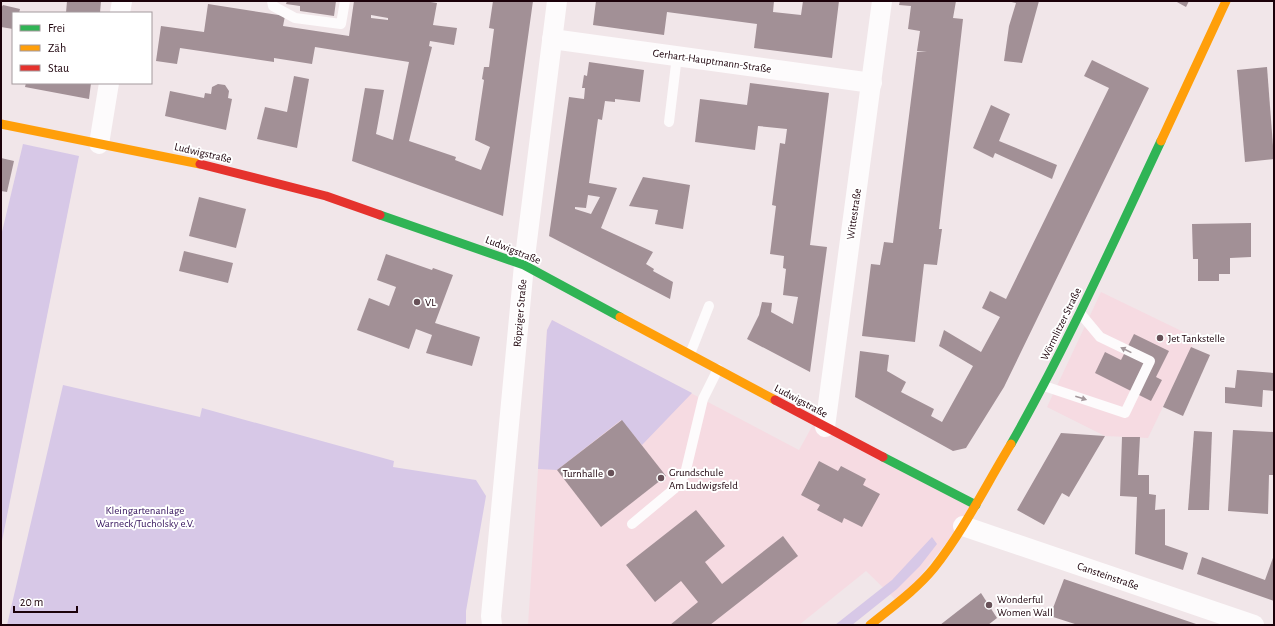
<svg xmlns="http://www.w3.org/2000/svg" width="1275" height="626" viewBox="0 0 1275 626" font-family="'Alegreya Sans',sans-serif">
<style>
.built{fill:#f6dbe2}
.green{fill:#d7c8e7}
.building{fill:#a29096;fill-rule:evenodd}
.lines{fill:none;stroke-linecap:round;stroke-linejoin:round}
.lane{stroke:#fdfbfc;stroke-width:10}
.street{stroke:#fdfbfc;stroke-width:20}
.fast{stroke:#30b455;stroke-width:9}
.slow{stroke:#ff9f0a;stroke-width:9}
.jam{stroke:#e5322d;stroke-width:9}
.oneway{fill:#a3979b}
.poi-dot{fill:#675158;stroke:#fff;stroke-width:1.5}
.labels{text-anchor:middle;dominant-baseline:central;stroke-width:4;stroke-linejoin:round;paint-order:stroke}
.street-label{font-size:11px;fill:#1c010a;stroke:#fff}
.poi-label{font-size:11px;fill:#1c010a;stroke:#fff;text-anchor:start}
.park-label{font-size:11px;fill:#34125c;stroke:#fff}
</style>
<rect width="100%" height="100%" fill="#f1e6e9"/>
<g class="built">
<polygon points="1101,292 1196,338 1148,438 1105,436 1047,407"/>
<polygon points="552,320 799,450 815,421 976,505 899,603 866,571 799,625 528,625 547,330"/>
</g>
<g class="green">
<polygon points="23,144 79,156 1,546 1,236"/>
<polygon points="552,320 692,393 642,445 621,420 557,470 538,469 547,330"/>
<polygon points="63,385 200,417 202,408 394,461 393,467 476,480 486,496 466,611 466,625 7,625"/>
<polygon points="932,537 937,544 920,566 897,589 852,625 835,625 892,580"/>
</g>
<g class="building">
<polygon points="67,1 101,1 100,13 66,13"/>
<polygon points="287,1 336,1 334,16 300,11 300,6 286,4"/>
<path d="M354,1H424L437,3L433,25L457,28L454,45L430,41L429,46L432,47L409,141L456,157L455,160L481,170L490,147L475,140L484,80L482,79L484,67H489L494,29L489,28L493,1H533L503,216L352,161L365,88L384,90L376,134L393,140L409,62L315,47L312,64L274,58V62L180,48L177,64L156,61L161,26L204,32L208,4L285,16L283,26L349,36ZM371,15L388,18V20L371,18Z"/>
<polygon points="596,1 774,1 773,12 801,15 803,1 839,1 832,58 754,48 757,24 667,12 664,35 593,25"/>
<polygon points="900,1 956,1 953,18 963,19 939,229 942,229 937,265 924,264 915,342 862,336 871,264 880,265 884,242 893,243 917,52 927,52 917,51 920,31 908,29 911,6 899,5"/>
<polygon points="1007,1 1039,1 1022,63 1004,61 1009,26 1016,3"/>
<polygon points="1175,1 1189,1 1186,7"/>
<polygon points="3,5 20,9 19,13 13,13 13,29 1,27 1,8"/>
<polygon points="1092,60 1149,88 1004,387 966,448 953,451 855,397 860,351 889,355 887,371 906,382 901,392 934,409 931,416 942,422 973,366 939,346 944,330 981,352 1000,317 982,308 990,291 1006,299 1109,88 1084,76"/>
<path d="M589,62L644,70L640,102L615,99V102L605,101L602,120L598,119L589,183L617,188L601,228L653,252L646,264L654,269L653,271L673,282L670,299L549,236L569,97L584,99L585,88H582L584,75L587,76ZM588,195L600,197L591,214L575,209V207L586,208Z"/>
<polygon points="1267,67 1274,159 1245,162 1237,70"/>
<polygon points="294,76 309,79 297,148 257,139 265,107 287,112"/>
<polygon points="26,83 91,83 89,99 25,87"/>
<polygon points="750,83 829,93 810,245 827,247 810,372 747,339 759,315 762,302 772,303 771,312 793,324 798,297 783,295 786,269 783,268 784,256 770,254 776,206 772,205 780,143 785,144 787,129 758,126 755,150 695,142 700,99 747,105"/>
<polygon points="218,84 225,85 229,91 228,98 232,99 226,130 165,116 170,91 204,98 205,93 211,94 212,87"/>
<polygon points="991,105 1010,114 999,141 1057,165 1052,179 995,153 993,158 973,148"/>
<polygon points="1,158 14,161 7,192 1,191"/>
<polygon points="643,177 690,185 683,229 655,224 658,210 629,206"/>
<polygon points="199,197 246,209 236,248 189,236"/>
<polygon points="1251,223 1251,257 1230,258 1230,274 1219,274 1219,281 1198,281 1198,259 1193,259 1192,224"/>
<polygon points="184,251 233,263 228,283 179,271"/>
<polygon points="386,254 432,270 433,268 453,275 435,323 480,337 472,366 426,353 432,335 416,329 409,349 357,330 369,298 389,306 396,287 377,280"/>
<polygon points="1134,334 1169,351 1156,377 1162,380 1151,401 1095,373 1105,352 1121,360"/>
<polygon points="1191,347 1210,355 1183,416 1163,407"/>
<polygon points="1237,370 1274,373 1274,391 1263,390 1262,407 1225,403 1225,387 1235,388"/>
<polygon points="622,420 666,476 601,527 557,470"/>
<polygon points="1233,430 1274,432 1274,475 1269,475 1268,514 1228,511"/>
<polygon points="1194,431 1212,432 1209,510 1188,510"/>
<polygon points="1061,433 1105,436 1069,497 1062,493 1044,525 1017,510"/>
<polygon points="1122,437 1140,437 1138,475 1149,475 1149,494 1156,495 1155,510 1165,509 1165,545 1188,553 1183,570 1135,554 1137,497 1120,496"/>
<polygon points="819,461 838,471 841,466 866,479 863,485 880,494 862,527 844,518 842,523 817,510 820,505 801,495"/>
<polygon points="696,510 725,546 705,562 722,584 783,536 798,556 710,625 670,625 698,602 681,581 655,602 626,565"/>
<polygon points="1274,555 1274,601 1197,574 1202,557 1265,580"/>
<polygon points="1064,579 1199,625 1078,625 1050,616"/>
<polygon points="981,593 997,618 988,625 940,625"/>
</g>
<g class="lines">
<g class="lane">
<polyline points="272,1 273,6 295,18 341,24 345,1"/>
<polyline points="669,122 677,56"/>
<polyline points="690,354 709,306"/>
<polyline points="1044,386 1125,413 1150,361 1100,337 1080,313"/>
<polyline points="632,524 674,489 685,474 703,399 718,369"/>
</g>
<g class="street">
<polyline points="120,13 122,1"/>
<polyline points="552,39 872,83"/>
<polyline points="99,144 109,83"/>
<polyline points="825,427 882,1"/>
<polyline points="963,526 1254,625"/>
<polyline points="492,625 491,616 524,265 557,1"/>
</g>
<g class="fast">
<polyline points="380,215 524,265 620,317"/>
<path d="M1011,444C1067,346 1113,243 1161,141"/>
<polyline points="883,457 976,505"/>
</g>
<g class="slow">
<polyline points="1,124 200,164"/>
<polyline points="1161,141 1226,1"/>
<polyline points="620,317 775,400"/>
<path d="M870,625C892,607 916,590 934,568C964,530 986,485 1011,444"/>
</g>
<g class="jam">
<polyline points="200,164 326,196 380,215"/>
<polyline points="775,400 883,457"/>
</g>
</g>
<defs><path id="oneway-solid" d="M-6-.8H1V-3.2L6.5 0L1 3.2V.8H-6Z"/></defs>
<g class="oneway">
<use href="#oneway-solid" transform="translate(1126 350) rotate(-154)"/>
<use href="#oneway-solid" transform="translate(1081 398) rotate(18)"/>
</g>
<g class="poi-dot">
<circle cx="417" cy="302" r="4"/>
<circle cx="1160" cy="338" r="4"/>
<circle cx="611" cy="473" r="4"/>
<circle cx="661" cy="478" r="4"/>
<circle cx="989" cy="605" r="4"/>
</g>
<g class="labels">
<g class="street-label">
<text transform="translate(712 61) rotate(8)">Gerhart-Hauptmann-Straße</text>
<text transform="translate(203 153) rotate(13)">Ludwigstraße</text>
<text transform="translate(854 214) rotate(-82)">Wittestraße</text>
<text transform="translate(513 250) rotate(22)">Ludwigstraße</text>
<text transform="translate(520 313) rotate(-85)">Röpziger Straße</text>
<text transform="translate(1061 324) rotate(-64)">Wörmlitzer Straße</text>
<text transform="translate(801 401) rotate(28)">Ludwigstraße</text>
<text transform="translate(1108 576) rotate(19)">Cansteinstraße</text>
</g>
<g class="poi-label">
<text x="425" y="302">VL</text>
<text x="1168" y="338">Jet Tankstelle</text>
<text x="669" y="472">Grundschule<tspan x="669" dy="13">Am Ludwigsfeld</tspan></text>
<text x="603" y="473" text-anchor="end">Turnhalle</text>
<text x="997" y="599">Wonderful<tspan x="997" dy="13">Women Wall</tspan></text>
</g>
<g class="park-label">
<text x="145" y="510">Kleingartenanlage<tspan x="145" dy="13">Warneck/Tucholsky e.V.</tspan></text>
</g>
</g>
<rect width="1275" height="626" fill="none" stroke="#1c010a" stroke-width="4"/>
<rect x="12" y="12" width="140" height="72" fill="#ffffff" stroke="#a4999d"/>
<rect x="20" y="25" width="20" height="6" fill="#30b455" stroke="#a4999d"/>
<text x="48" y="32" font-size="12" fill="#1c010a">Frei</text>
<rect x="20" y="45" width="20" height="6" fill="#ff9f0a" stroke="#a4999d"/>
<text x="48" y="52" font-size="12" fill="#1c010a">Zäh</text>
<rect x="20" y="65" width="20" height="6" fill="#e5322d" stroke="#a4999d"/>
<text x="48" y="72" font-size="12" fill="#1c010a">Stau</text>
<path d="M14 606v6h63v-6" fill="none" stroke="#1c010a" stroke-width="2"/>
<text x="20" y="606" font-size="12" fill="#1c010a" stroke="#ffffff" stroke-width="3" paint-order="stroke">20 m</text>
</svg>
